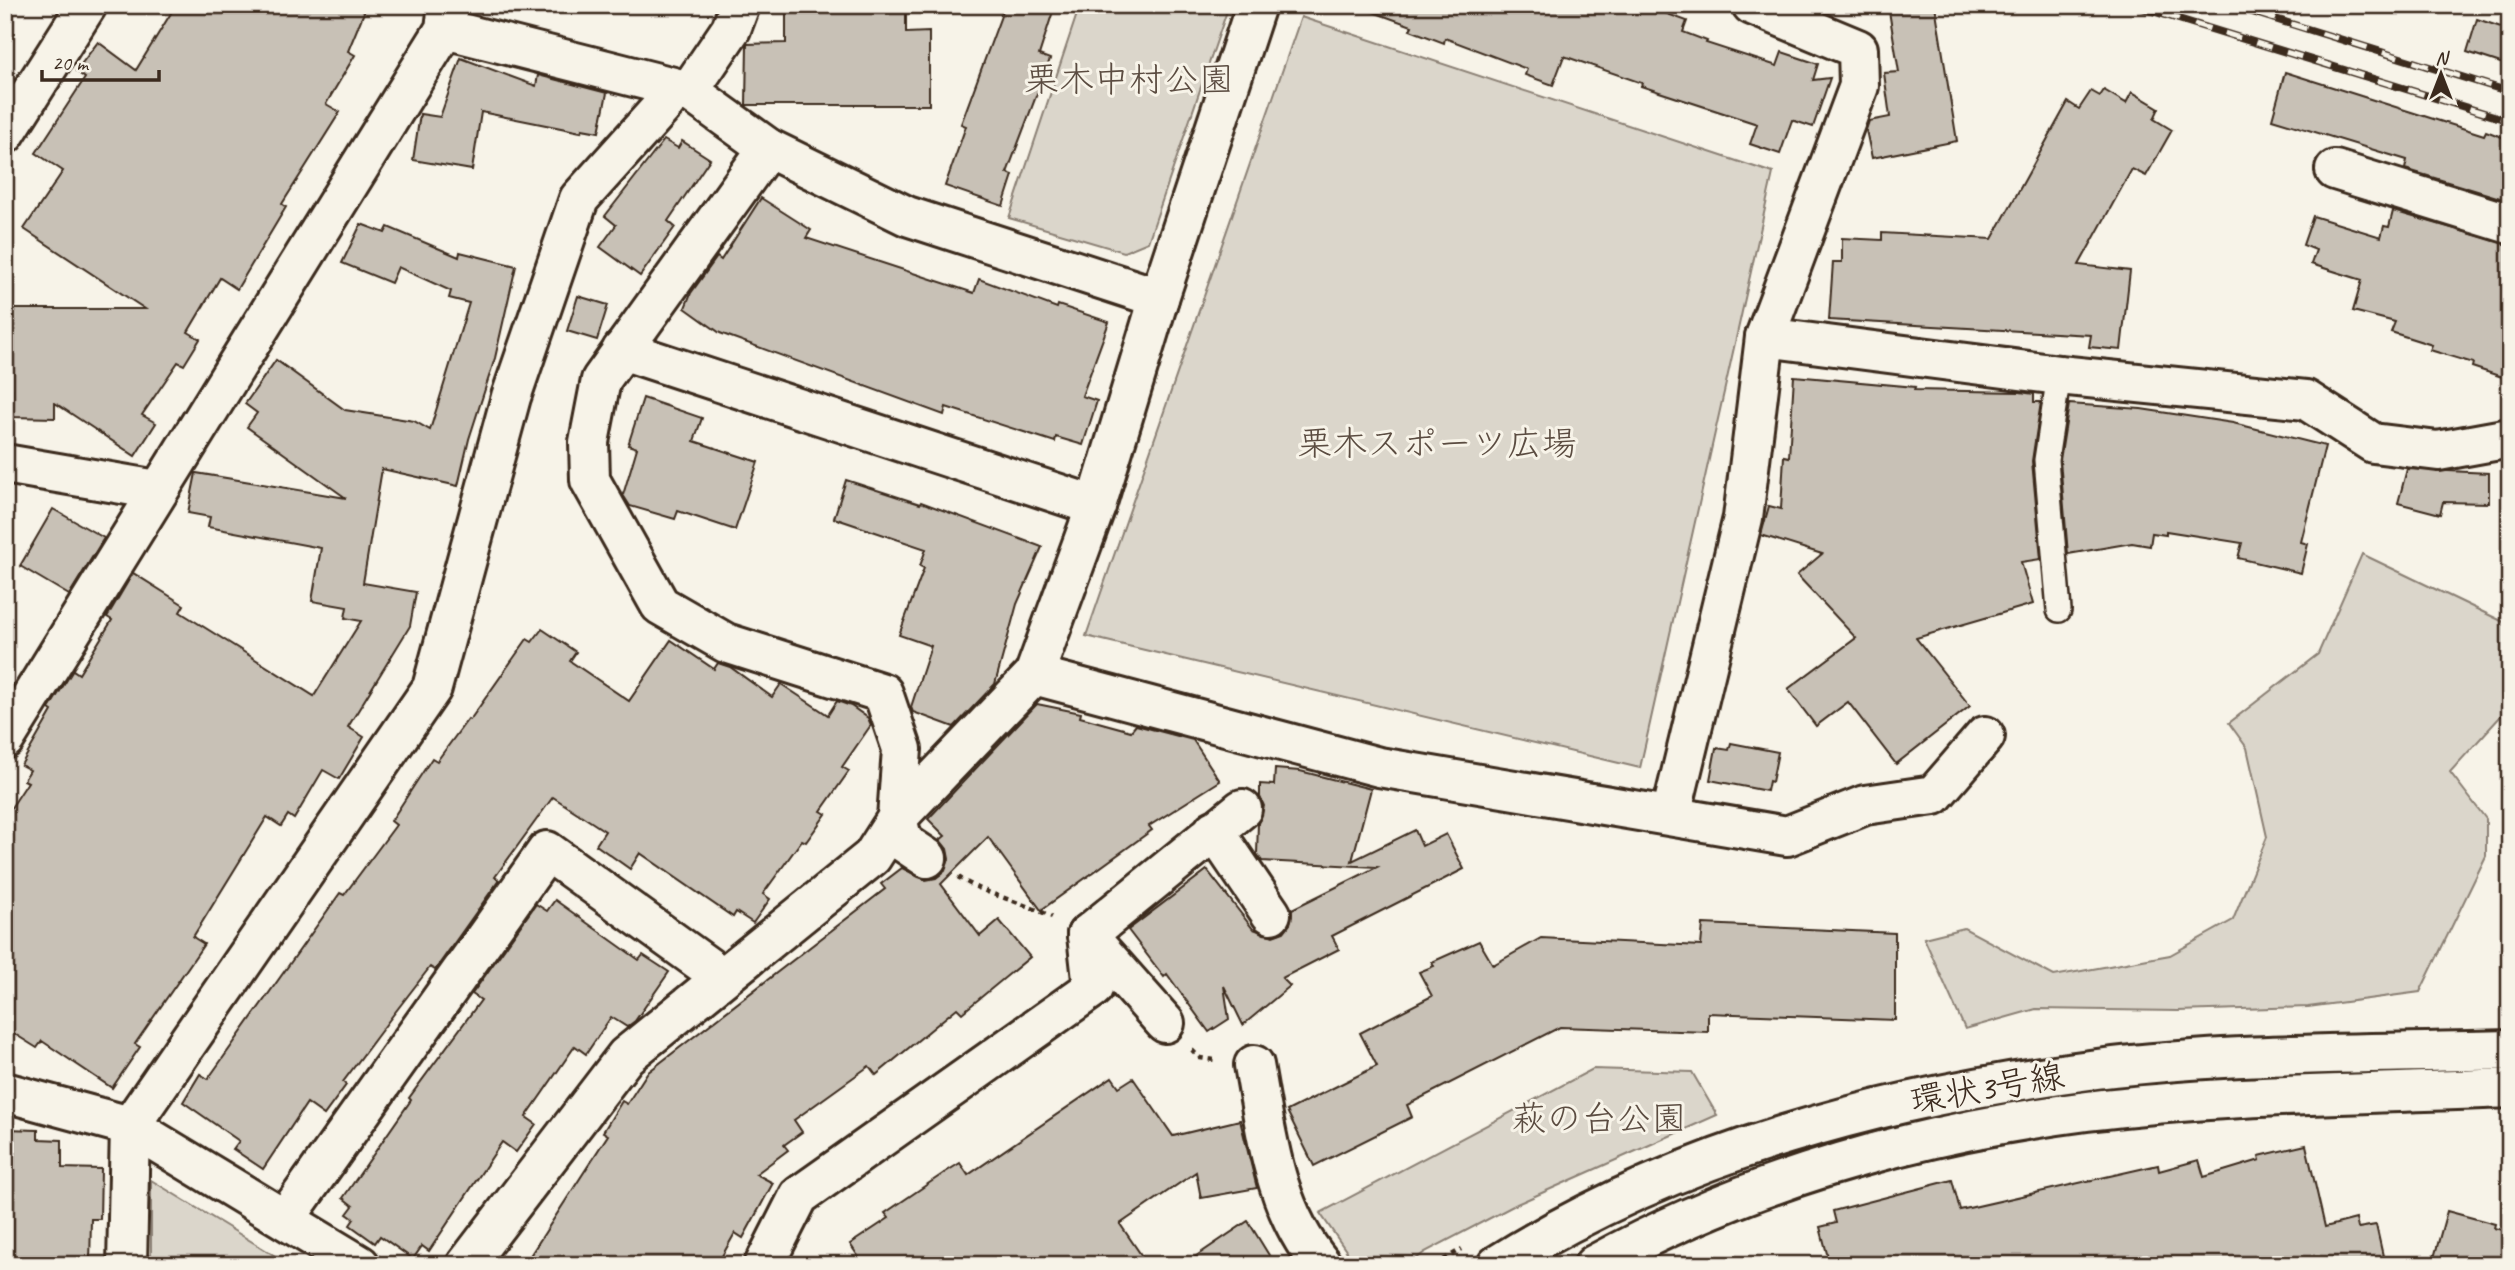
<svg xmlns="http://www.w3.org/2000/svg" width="2515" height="1270" viewBox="0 0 2515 1270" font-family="Caveat,'Klee One',sans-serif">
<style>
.green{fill:#dbd6cb;stroke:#8b8074;stroke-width:2}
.building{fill:#c8c1b6;stroke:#3b2a1e;stroke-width:2}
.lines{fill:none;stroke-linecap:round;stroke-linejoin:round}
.service-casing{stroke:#3b2a1e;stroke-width:28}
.minor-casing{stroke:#3b2a1e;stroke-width:44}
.tertiary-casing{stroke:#3b2a1e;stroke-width:44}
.path{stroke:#3b2a1e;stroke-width:4.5;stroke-dasharray:5 5;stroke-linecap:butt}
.service{stroke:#f7f3e8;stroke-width:23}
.minor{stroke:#f7f3e8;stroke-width:38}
.tertiary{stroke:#f7f3e8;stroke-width:38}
.rail-casing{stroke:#3b2a1e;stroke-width:8}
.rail{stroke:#f7f3e8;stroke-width:5;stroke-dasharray:16;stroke-linecap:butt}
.labels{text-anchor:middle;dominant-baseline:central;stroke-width:6;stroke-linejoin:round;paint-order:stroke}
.park-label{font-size:35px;fill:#5b4c41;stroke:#f7f3e8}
.street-label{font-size:35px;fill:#3b2a1e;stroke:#f7f3e8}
</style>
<rect width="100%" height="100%" fill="#f7f3e8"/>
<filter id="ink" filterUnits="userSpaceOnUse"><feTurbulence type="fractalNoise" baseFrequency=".0143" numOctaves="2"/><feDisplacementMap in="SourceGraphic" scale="14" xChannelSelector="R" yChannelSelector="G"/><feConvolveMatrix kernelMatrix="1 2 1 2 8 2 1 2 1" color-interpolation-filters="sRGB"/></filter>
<g filter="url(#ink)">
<g class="green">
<polygon points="1080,5 1229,5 1148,242 1124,252 1009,218"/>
<polygon points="1301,17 1773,173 1640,768 1086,636"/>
<polygon points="2362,554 2510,625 2510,706 2450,772 2486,819 2486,856 2420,992 2308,1007 2178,1011 2036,1009 1965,1029 1924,938 1964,928 2054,976 2170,955 2233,920 2267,837 2247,748 2229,723 2318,654"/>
<polygon points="1593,1069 1692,1072 1717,1115 1517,1204 1425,1252 1408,1265 1356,1265 1320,1213"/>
<polygon points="151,1180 290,1265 151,1265"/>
</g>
<g class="building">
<polygon points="176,5 367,5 348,51 355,55 326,104 340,112 282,204 286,207 237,289 220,278 188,332 200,339 184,365 178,362 142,415 156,423 135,456 55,403 55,418 11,417 12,389 5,389 5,309 145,309 24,229 63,171 36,153 85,78 76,71 98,42 136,70"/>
<polygon points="786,5 906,5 906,33 929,32 929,105 746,105 747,44 786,43"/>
<polygon points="1005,5 1055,5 1039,55 1050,59 1007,173 1013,175 1003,206 945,186 966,126 961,124"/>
<polygon points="1366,5 1643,5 1687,21 1683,32 1707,41 1706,43 1777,66 1782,52 1818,64 1813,80 1830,78 1813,127 1792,120 1780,154 1750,144 1757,124 1641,86 1642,83 1564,56 1553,85 1525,75 1527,69 1445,38 1444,43 1410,30 1412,26 1365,9"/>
<polygon points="1888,5 1935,5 1957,141 1872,158 1866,130 1869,121 1890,117 1884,73 1899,72"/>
<polygon points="2477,19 2510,30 2510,66 2467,52"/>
<polygon points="461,58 536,86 538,75 607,93 599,132 582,129 581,132 481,112 472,170 413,160 420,114 440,117"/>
<polygon points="2285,72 2484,135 2486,131 2510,140 2510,201 2405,169 2407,160 2272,119"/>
<polygon points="2104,90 2126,103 2132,92 2159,108 2154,119 2172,130 2146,176 2132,169 2079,265 2130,271 2121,350 2089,347 2091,335 1829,320 1833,262 1842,262 1842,238 1882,240 1882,233 1992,239 2068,102 2079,109 2091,91 2100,96"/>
<polygon points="664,140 678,148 682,141 710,159 668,221 675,227 640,276 600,247 616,225 605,216"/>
<polygon points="761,198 811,230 806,238 974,293 979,279 1057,308 1058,305 1109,322 1082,396 1097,401 1083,445 1056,437 1055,442 946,407 944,415 720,333 685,308 691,293 717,257 721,260"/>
<polygon points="2393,211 2510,245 2510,356 2502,377 2472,367 2473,363 2430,350 2432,345 2391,332 2395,322 2353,311 2362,280 2311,264 2316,250 2303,245 2313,216 2381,237 2384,226 2389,227"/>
<polygon points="361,224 385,233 388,227 459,257 460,252 516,266 495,358 469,439 458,486 382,469 363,583 416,592 410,626 348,727 364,737 339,779 323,770 294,819 288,815 281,826 267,817 193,937 204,944 135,1044 140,1047 112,1088 42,1041 37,1048 5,1028 5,817 28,782 24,780 30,770 21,765 52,711 49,709 73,670 79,674 112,620 107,617 133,573 184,605 180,612 314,696 361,621 345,618 347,607 312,601 321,548 208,527 210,517 188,513 196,473 346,498 247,427 257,413 245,404 276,360 345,410 414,421 430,430 469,303 449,298 451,291 398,267 391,283 342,263"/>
<polygon points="578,296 608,305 597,340 567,331"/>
<polygon points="1794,376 1915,387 1914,390 2020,392 2034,394 2034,402 2041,402 2032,461 2041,559 2021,562 2033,604 1916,638 1970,706 1896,764 1848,702 1816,726 1788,689 1856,638 1797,575 1822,554 1761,535 1769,506 1781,509 1784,456 1789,457"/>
<polygon points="643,398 702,418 694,441 758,462 735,530 678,511 675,519 630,506 623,495 637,448 628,445"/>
<polygon points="2069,404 2141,409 2233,423 2325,446 2301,542 2308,544 2301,573 2238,558 2242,543 2166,531 2166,535 2152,533 2150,546 2132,543 2068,554 2060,460"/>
<polygon points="2407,469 2489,473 2489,503 2443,502 2440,514 2398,503"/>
<polygon points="846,480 920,504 921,502 1042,547 1017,604 995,684 954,727 913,712 911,707 931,646 899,635 924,568 920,566 926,549 834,518"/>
<polygon points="53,509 104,538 69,595 20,566"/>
<polygon points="542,629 576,652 570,661 629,701 671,640 714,669 718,663 730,667 772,697 781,684 828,715 837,701 851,706 868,718 871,725 842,767 849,771 821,811 826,814 806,842 802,840 763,894 770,899 753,923 736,912 733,917 640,853 630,869 596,845 605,831 553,797 495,877 499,880 435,970 430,967 393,1015 343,1082 346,1085 324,1115 307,1103 263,1169 233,1149 239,1141 183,1102 200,1074 208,1079 340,893 344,895 396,825 391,821 432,758 437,761 468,719 470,720 527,639 532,642"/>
<polygon points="1037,704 1081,713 1080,717 1131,731 1136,725 1193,740 1220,781 1149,826 1152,830 1041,910 988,837 941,884 980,936 999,920 1030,957 962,1013 957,1008 876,1075 869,1066 794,1120 802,1132 784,1145 788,1150 756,1174 773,1183 743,1238 735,1233 717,1265 524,1265 608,1135 603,1132 622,1101 627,1104 647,1073 885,889 881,884 902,868 926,880 936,878 945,871 949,859 947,849 940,840 945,836 928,819"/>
<polygon points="1731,743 1778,752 1772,782 1769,781 1767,791 1710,780 1716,748 1729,750"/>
<polygon points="1275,769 1300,771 1371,789 1352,861 1415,830 1422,846 1446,834 1464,869 1332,936 1339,949 1282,978 1290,986 1243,1025 1224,986 1229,1019 1209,1032 1167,974 1164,977 1128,930 1207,870 1253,929 1273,936 1284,932 1290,924 1292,909 1377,867 1262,861 1257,854 1258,823 1264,806 1260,797 1260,784 1274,785"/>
<polygon points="555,900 639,960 643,955 669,972 635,1021 627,1027 611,1017 586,1054 575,1046 526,1117 536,1124 516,1152 502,1142 429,1251 422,1246 413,1259 380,1236 375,1243 350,1225 354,1219 347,1214 353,1206 343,1198 411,1100 409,1098 481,1000 472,994 536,904 547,911"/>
<polygon points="1703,924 1895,933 1895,1020 1708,1013 1708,1032 1560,1027 1407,1105 1412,1117 1314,1166 1287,1111 1377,1066 1360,1033 1432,996 1419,972 1434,966 1432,962 1479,941 1493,965 1541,938 1701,946"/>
<polygon points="1112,1077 1119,1087 1133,1078 1173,1136 1240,1120 1257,1188 1201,1198 1196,1172 1120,1224 1148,1265 864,1265 850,1244 889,1218 885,1213 944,1173 960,1163 968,1175"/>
<polygon points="5,1129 38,1130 38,1139 62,1140 62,1168 101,1169 100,1219 91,1219 90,1265 5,1265"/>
<polygon points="2306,1145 2325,1227 2356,1219 2358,1228 2376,1225 2385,1265 1830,1265 1820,1227 1836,1223 1833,1211 1952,1180 1960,1210 2158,1165 2159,1171 2199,1160 2204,1177 2260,1160 2259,1156"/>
<polygon points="2447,1211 2495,1224 2494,1228 2510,1232 2510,1265 2432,1265"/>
<polygon points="1248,1221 1275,1265 1183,1265"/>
</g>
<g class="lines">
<defs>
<polyline id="service" points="2059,375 2046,460 2059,610"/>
<g id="minor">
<polyline points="445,29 689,91 768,148 907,216 1159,298"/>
<polyline points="689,91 731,29 740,5"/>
<polyline points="5,134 87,5"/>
<polyline points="768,148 601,380 589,442 590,480 660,605 726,643 883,693 902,749 897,818 903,842 927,858"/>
<polyline points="2335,170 2510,224"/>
<polyline points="1765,337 2059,375 2306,400 2373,443 2438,451 2510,438"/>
<polyline points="622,350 1096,506"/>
<polyline points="5,464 157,490"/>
<polyline points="1034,675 1379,767 1787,836 1865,805 1934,795 1985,736"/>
<polyline points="5,739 445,29 448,5"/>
<polyline points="1671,815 1743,518 1765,337 1859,86 1858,49 1752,5"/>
<polyline points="1214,830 1271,914"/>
<polyline points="1087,935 1242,809"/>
<polyline points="1087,935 1165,1023"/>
<path d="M1254,1065C1267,1136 1274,1209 1322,1265"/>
<polyline points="5,1092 130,1126 360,1265"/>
<polyline points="285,1219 547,851 722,977"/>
<polyline points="127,1265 130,1126 432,688 511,397 579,199 678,89"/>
<polyline points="466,1265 626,1056 872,857 897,818 1034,675 1096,506 1159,298 1256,5"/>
<polyline points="764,1265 799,1196 1093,988 1087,935"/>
</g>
<g id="tertiary">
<path d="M1497,1265C1678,1151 1887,1096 2097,1069C2233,1052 2373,1054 2510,1050"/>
<path d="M1594,1265C1745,1182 1915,1133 2087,1111C2226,1094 2369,1094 2510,1088"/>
</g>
</defs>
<use href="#service" class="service-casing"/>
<use href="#minor" class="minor-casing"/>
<use href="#tertiary" class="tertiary-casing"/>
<g class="path">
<path d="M958,877C987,896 1022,901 1052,917"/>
<polyline points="1192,1050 1200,1058 1215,1060"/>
<polyline points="1435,1265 1462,1249"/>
</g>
<use href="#service" class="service"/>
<use href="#minor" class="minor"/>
<use href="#tertiary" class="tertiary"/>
<defs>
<g id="rail">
<polyline points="2133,5 2510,121"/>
<polyline points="2230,5 2510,92"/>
</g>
</defs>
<use href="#rail" class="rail-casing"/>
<use href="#rail" class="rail"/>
</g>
</g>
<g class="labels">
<g class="park-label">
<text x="1129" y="79">栗木中村公園</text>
<text x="1437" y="443">栗木スポーツ広場</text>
<text x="1599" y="1118">萩の台公園</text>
</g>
<g class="street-label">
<text transform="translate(1987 1088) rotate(-10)">環状3号線</text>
</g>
</g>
<rect width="2515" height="1270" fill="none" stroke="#f7f3e8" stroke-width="28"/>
<rect x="14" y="14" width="2487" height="1242" fill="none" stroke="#3b2a1e" stroke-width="2.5" filter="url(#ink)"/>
<g transform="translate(2441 74)" stroke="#f7f3e8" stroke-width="5" paint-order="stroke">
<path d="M0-5L12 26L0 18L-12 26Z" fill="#3b2a1e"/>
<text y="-10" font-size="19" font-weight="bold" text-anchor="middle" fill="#3b2a1e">N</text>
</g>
<path d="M42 70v10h117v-10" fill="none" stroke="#3b2a1e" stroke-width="3.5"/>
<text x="52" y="70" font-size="21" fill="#3b2a1e" stroke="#f7f3e8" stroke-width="5" paint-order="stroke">20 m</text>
</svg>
